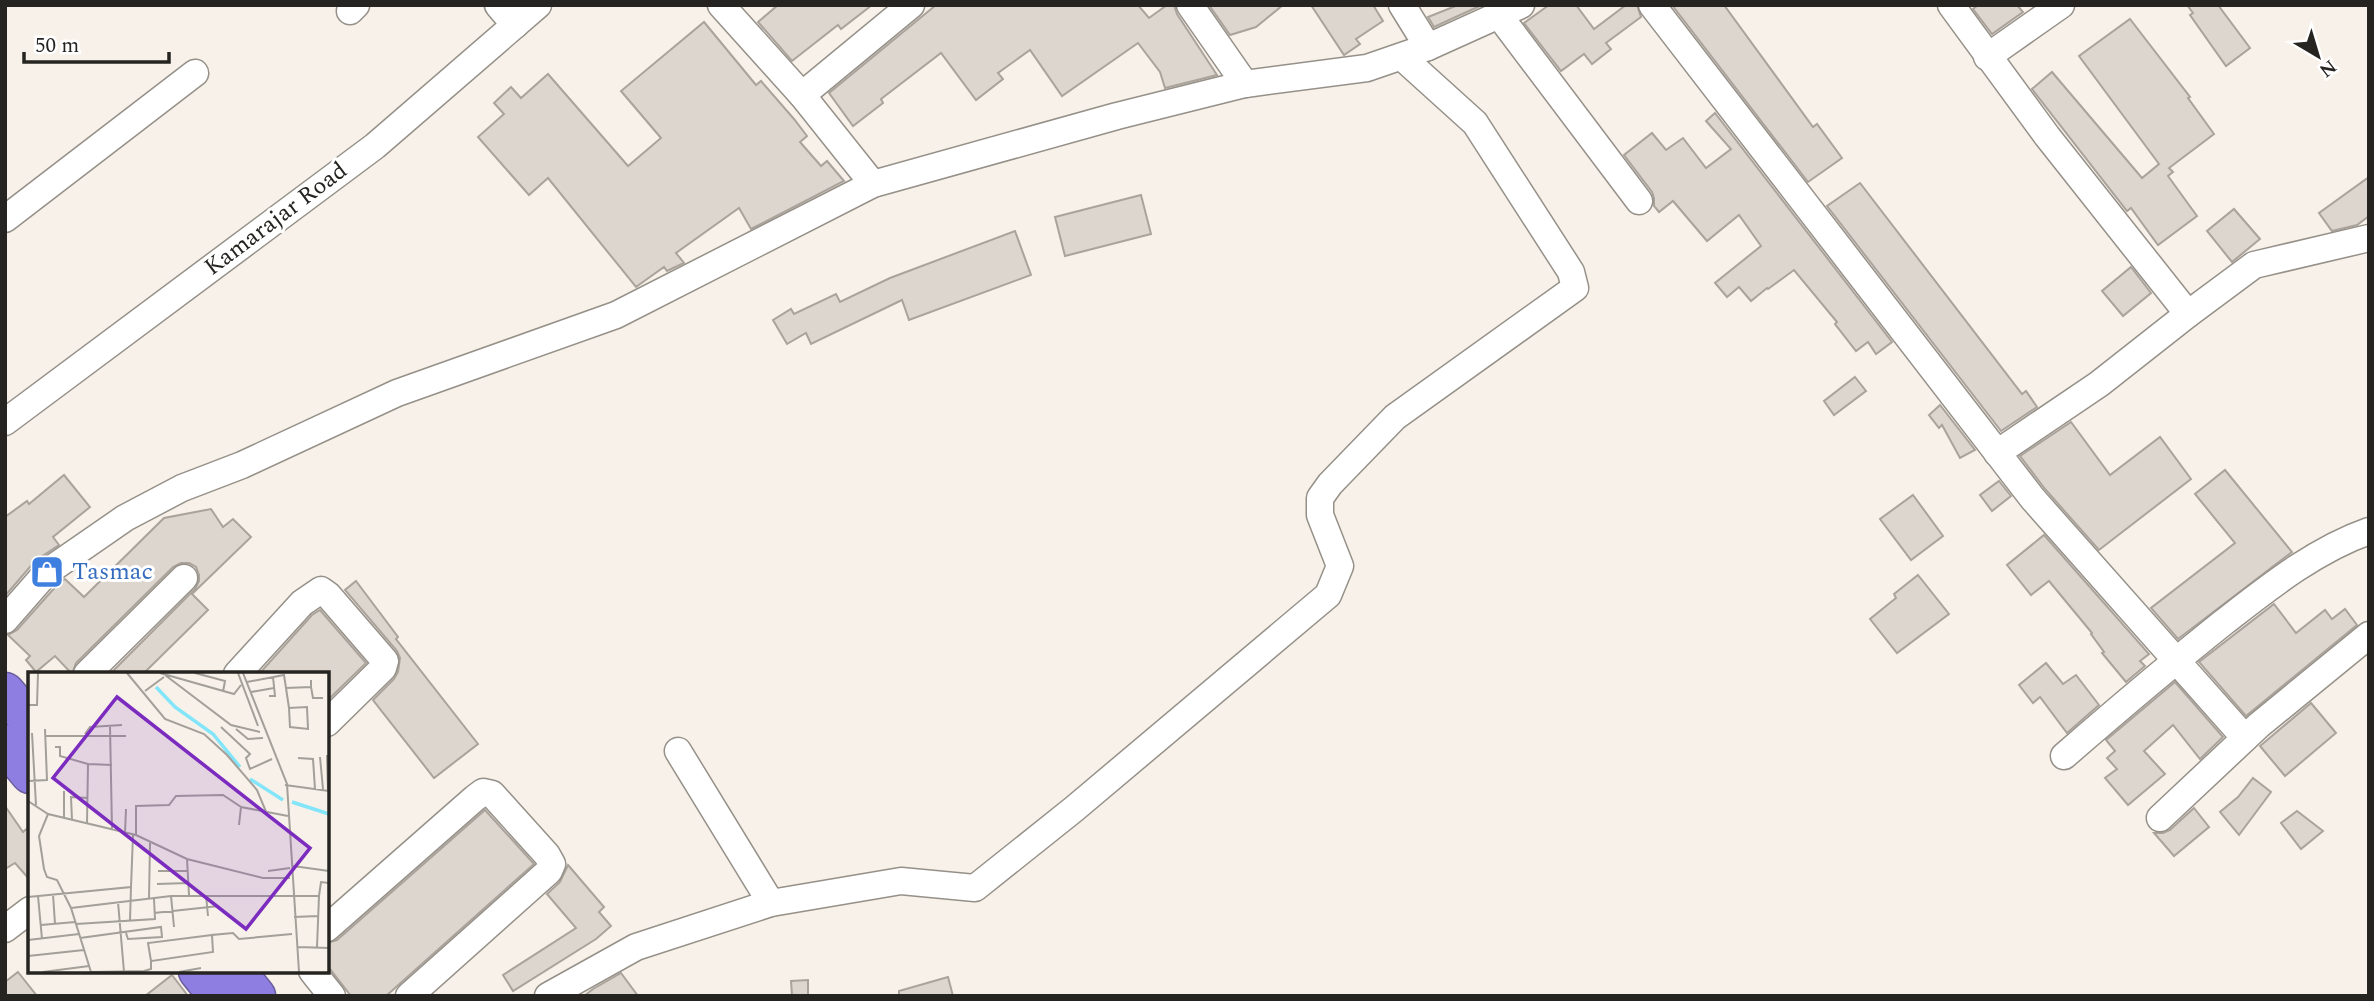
<svg xmlns="http://www.w3.org/2000/svg" width="2374" height="1001" viewBox="0 0 2374 1001" font-family="Spectral,serif">
<style>
.building{fill:#ddd6ce;stroke:#aaa39c;stroke-width:2}
.lines{fill:none;stroke-linecap:round;stroke-linejoin:round}
.minor-casing{stroke:#959088;stroke-width:29}
.highway-casing{stroke:#6a5e9e;stroke-width:41}
.minor{stroke:#fff;stroke-width:26}
.highway{stroke:#8e7ee1;stroke-width:38}
.labels{text-anchor:middle;dominant-baseline:central;stroke-width:6;stroke-linejoin:round;paint-order:stroke}
.street-label{font-size:24px;fill:#262421;stroke:#fff}
.shop-label{font-size:24px;fill:#366cbe;stroke:#fff;text-anchor:start}
.inset-river{fill:none;stroke:#83e5f9;stroke-width:3.5}
.inset-road{fill:none;stroke:#a39f99;stroke-width:2}
.view{fill:#7b2cbf;fill-opacity:0.15;stroke:#7b2cbf;stroke-width:3.5}
.inset-edge{fill:none;stroke:#262421;stroke-width:3.5}
</style>
<rect width="100%" height="100%" fill="#f7f1e9"/>
<g class="building">
<polygon points="778,5 872,5 841,29 838,25 792,61 758,22"/>
<polygon points="936,5 1138,5 1149,18 1167,5 1174,5 1177,14 1217,75 1165,88 1160,72 1138,43 1062,96 1030,50 998,73 1003,79 976,100 941,53 881,99 883,103 853,126 829,93"/>
<polygon points="1209,5 1283,5 1256,27 1230,35"/>
<polygon points="1311,5 1373,5 1383,21 1356,39 1360,44 1344,55"/>
<polygon points="1458,5 1482,5 1434,27 1428,17"/>
<polygon points="1549,5 1576,5 1594,29 1626,5 1637,5 1641,17 1606,43 1611,49 1592,64 1584,54 1561,71 1524,23"/>
<polygon points="1672,5 1724,5 1813,127 1817,124 1842,158 1808,182"/>
<polygon points="1978,5 2017,5 2023,12 1992,34 1973,9"/>
<polygon points="2187,5 2218,5 2250,48 2226,66 2190,15 2193,13"/>
<polygon points="2130,19 2190,97 2188,98 2214,134 2169,168 2173,172 2168,176 2197,216 2158,245 2131,208 2127,211 2032,89 2052,72 2142,178 2159,164 2079,56"/>
<polygon points="704,22 756,85 761,81 794,119 807,136 800,142 821,166 827,161 844,181 751,229 739,208 676,253 684,263 667,271 664,267 636,287 548,178 529,195 478,137 504,114 494,103 511,87 521,98 548,74 628,166 661,138 621,91"/>
<polygon points="1715,113 1892,342 1876,354 1868,342 1856,351 1835,324 1837,322 1794,270 1768,289 1767,288 1751,301 1739,287 1727,297 1715,283 1761,246 1739,215 1707,241 1673,201 1659,212 1654,206 1654,198 1652,192 1624,155 1652,133 1666,150 1683,138 1706,168 1731,149 1706,121"/>
<polygon points="2369,177 2369,216 2357,225 2332,231 2319,213"/>
<polygon points="1860,183 2022,394 2026,391 2037,407 2001,431 1827,206"/>
<polygon points="1141,195 1151,234 1065,256 1055,217"/>
<polygon points="2234,209 2260,239 2232,262 2207,231"/>
<polygon points="1015,231 1031,275 909,320 902,300 811,344 806,333 787,344 773,320 791,309 794,314 836,294 840,302 890,278"/>
<polygon points="2131,267 2151,293 2123,316 2102,291"/>
<polygon points="1855,377 1866,391 1834,415 1824,401"/>
<polygon points="1940,405 1975,450 1960,458 1942,425 1939,428 1929,415"/>
<polygon points="2071,422 2110,475 2160,437 2191,479 2099,550 2045,489 2020,456"/>
<polygon points="2225,470 2292,552 2178,639 2151,608 2235,543 2195,494"/>
<polygon points="64,475 90,507 53,537 59,545 35,561 5,596 5,517 27,501 29,504"/>
<polygon points="1999,481 2011,496 1992,511 1980,495"/>
<polygon points="1913,495 1943,536 1911,560 1880,519"/>
<polygon points="211,509 223,527 233,519 251,537 192,594 208,610 143,674 110,674 195,589 199,581 199,575 196,567 189,563 181,563 173,567 76,663 72,674 55,656 36,672 26,660 30,656 8,635 17,630 58,584 65,579 84,597 164,518"/>
<polygon points="2044,535 2149,654 2140,661 2145,666 2126,682 2102,653 2104,652 2091,634 2092,633 2049,581 2031,595 2007,565"/>
<polygon points="1918,575 1949,614 1897,653 1870,619 1896,598 1894,594"/>
<polygon points="356,581 398,637 396,639 478,744 434,778 373,700 394,679 398,672 400,658 397,651 345,590"/>
<polygon points="2274,604 2296,633 2325,610 2332,619 2345,609 2357,625 2246,716 2199,662"/>
<polygon points="320,610 366,663 327,701 327,674 259,674 312,615"/>
<polygon points="2046,663 2063,684 2076,675 2099,705 2067,733 2040,697 2033,703 2019,685"/>
<polygon points="2175,682 2223,737 2200,759 2173,725 2144,751 2165,774 2128,805 2105,778 2117,769 2107,758 2115,751 2106,740"/>
<polygon points="2311,703 2336,733 2285,776 2260,746"/>
<polygon points="2253,778 2271,792 2239,835 2220,812 2238,797"/>
<polygon points="5,806 23,832 30,826 30,880 15,863 5,869"/>
<polygon points="2194,808 2209,827 2174,856 2154,833 2163,833 2170,830"/>
<polygon points="485,810 534,864 386,996 351,996 327,965 327,943 337,940"/>
<polygon points="2297,811 2323,831 2301,849 2281,823"/>
<polygon points="568,865 604,907 599,912 611,926 596,939 513,991 503,975 576,928 547,894 560,882"/>
<polygon points="18,972 37,996 5,996 5,982"/>
<polygon points="621,973 638,996 584,996 593,989"/>
<polygon points="172,975 188,996 145,996"/>
<polygon points="948,977 953,996 899,996 899,991"/>
<polygon points="808,980 808,996 792,996 791,981"/>
</g>
<g class="lines">
<defs>
<g id="minor">
<polyline points="498,5 515,25"/>
<polyline points="721,5 802,95 873,184"/>
<polyline points="1190,5 1245,84"/>
<polyline points="1402,5 1428,47"/>
<polyline points="1652,5 2033,499 2245,738"/>
<polyline points="1951,5 2047,136 2188,314 2254,265 2369,238"/>
<polyline points="350,11 356,5"/>
<polyline points="1498,14 1639,201"/>
<polyline points="1987,57 2061,5"/>
<polyline points="802,95 911,5"/>
<polyline points="5,219 195,73"/>
<polyline points="5,422 375,146 538,5"/>
<polyline points="1997,453 2099,384 2188,314"/>
<polyline points="5,620 47,572 125,518 182,488 242,465 397,393 616,315 873,184 1117,116 1245,84 1367,68 1428,47 1521,5"/>
<polyline points="87,674 184,578"/>
<polyline points="237,674 302,603 321,590 328,595 385,661 383,668 327,723"/>
<polyline points="678,751 771,903 901,881 975,888 1074,809 1328,595 1340,566 1320,515 1320,498 1330,484 1395,417 1575,288 1571,272 1475,123 1402,57"/>
<path d="M2064,756C2117,710 2170,665 2224,622C2269,587 2315,550 2369,531"/>
<polyline points="2160,818 2259,725 2369,635"/>
<polyline points="327,928 475,798 483,792 492,794 547,855 552,864 549,871 409,996"/>
<polyline points="5,929 30,910"/>
<polyline points="312,971 332,996"/>
<polyline points="548,996 636,947 771,903"/>
</g>
<g id="highway">
<polyline points="5,692 30,721"/>
<polyline points="5,744 30,774"/>
<polyline points="198,971 218,996"/>
<polyline points="236,971 256,996"/>
</g>
</defs>
<use href="#minor" class="minor-casing"/>
<use href="#highway" class="highway-casing"/>
<use href="#minor" class="minor"/>
<use href="#highway" class="highway"/>
</g>
<defs>
<symbol id="shop-square" viewBox="-11 -11 22 22"><rect x="-9" y="-9" width="18" height="18" rx="4" fill="#3f7fe0" stroke="#fff"/><path d="M-5-2.5h2.3a2.7 3.5 0 0 1 5.4 0H5L5.5 6h-11ZM-1.5-2.5h3a1.5 2.3 0 0 0-3 0Z" fill="#fff"/></symbol>
</defs>
<g fill-rule="evenodd">
<use href="#shop-square" x="28" y="553" width="38" height="38"/>
</g>
<g class="labels">
<g class="street-label">
<text transform="translate(276 219) rotate(-37)">Kamarajar Road</text>
</g>
<g class="shop-label">
<text x="72" y="572">Tasmac</text>
</g>
</g>
<g transform="translate(28 672)">
<rect width="301" height="301" fill="#f7f1e9"/>
<path class="inset-river" d="M128,15L147,35L185,62L212,95M222,107L255,128M264,130L301,142"/>
<path class="inset-road" d="M99,1L137,47L176,62L199,83L229,118L239,142M132,1L206,22L213,13M167,1L197,9L195,20M210,1L230,54M215,1L259,112L271,300M137,3L203,53L232,60M219,10L256,3L258,16L283,15V8M283,15L285,26H295M258,16L261,36L279,35L280,57L262,55L261,36M117,19L136,5M223,20L246,16M241,24H247L245,5M0,33H9L10,1M82,54L84,157M193,55L222,82L218,86L222,97L244,87M208,57L220,67L235,66M4,61L8,133M57,62L62,55L94,53M18,64H98M27,75H32V84L60,92L59,151M299,83L300,119M292,85L295,117M270,86L285,87L287,117M60,92L84,93M0,109L19,108L17,57M257,113L301,119M36,119V146M0,129L20,142L108,163L159,187L235,206H262M213,135L260,144M20,142L11,164L16,197L19,205L29,208L43,236L63,300M44,148L43,125L60,126M97,161L98,137M108,163V134L141,133L148,124L195,123L213,135L211,153M159,187L161,223M265,194L301,199M130,199H159M240,199L262,196M129,212L160,211M25,222L27,252M178,223L180,244M10,224L14,267M143,224L146,255M0,225L103,215L105,163M121,227L122,171M90,230L96,300M43,236L143,224H291L293,210L301,211M126,241L191,234M266,245L290,244M102,249L103,215M48,252L127,247L126,227M13,253L47,250M52,266L133,255L134,265L100,267L98,261M0,268L51,262M270,275L301,276M289,275L291,224M0,284L56,278M123,289L120,271L184,263M116,299L123,297V289L185,280L184,263L205,261L211,267L264,262M15,300L61,294M63,300L116,299M151,300L173,296"/>
<path class="view" d="M89,25L282,176L218,257L25,106Z"/>
<rect width="301" height="301" class="inset-edge"/>
</g>
<rect width="2374" height="1001" fill="none" stroke="#262421" stroke-width="14"/>
<g transform="translate(2318 56) rotate(142)" stroke="#ffffff" stroke-width="5" paint-order="stroke">
<path d="M0-5L12 26L0 18L-12 26Z" fill="#262421"/>
<text y="-10" font-size="19" font-weight="bold" text-anchor="middle" fill="#262421">N</text>
</g>
<path d="M24 52v10h145v-10" fill="none" stroke="#262421" stroke-width="3.5"/>
<text x="35" y="52" font-size="21" fill="#262421" stroke="#ffffff" stroke-width="5" paint-order="stroke">50 m</text>
</svg>
